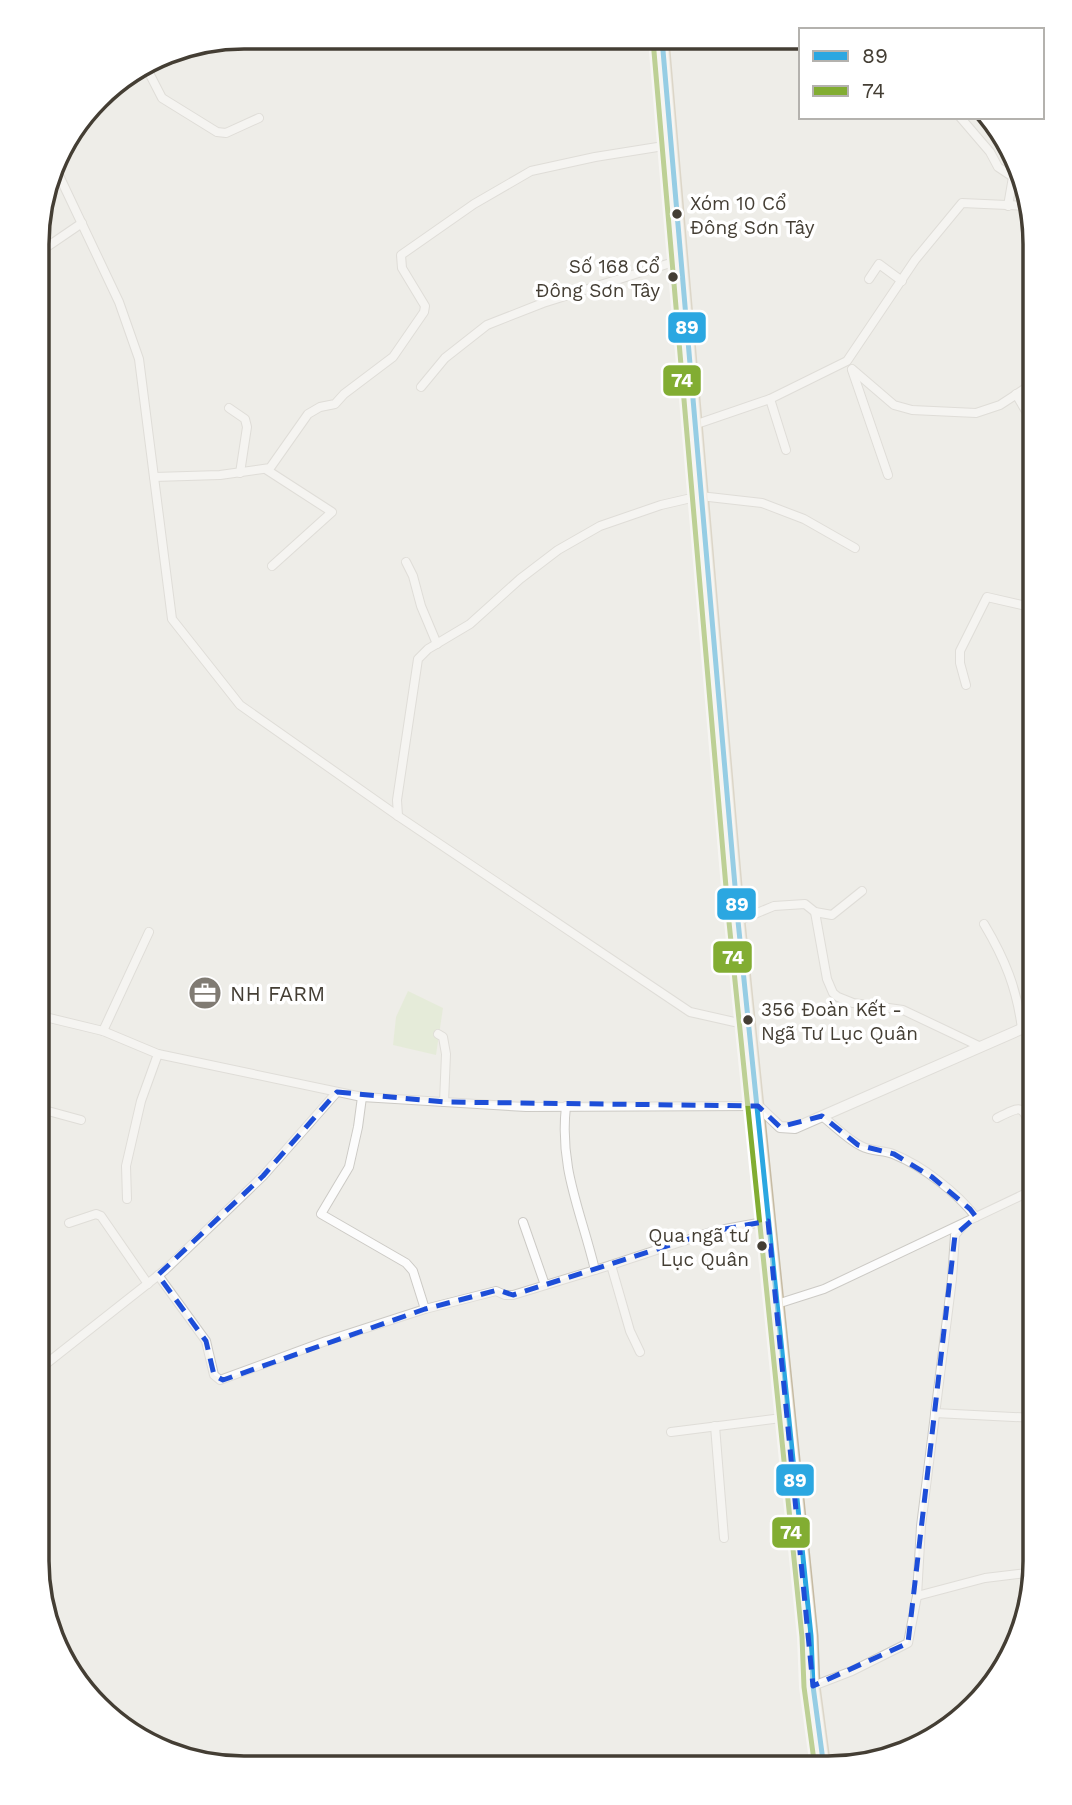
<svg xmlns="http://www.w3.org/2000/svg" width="1072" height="1805" viewBox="0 0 1072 1805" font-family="'Work Sans',sans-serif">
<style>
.green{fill:#dae9c8}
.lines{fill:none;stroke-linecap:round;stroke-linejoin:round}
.minor-casing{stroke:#cccac5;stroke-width:10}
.tertiary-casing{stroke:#cccac5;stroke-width:12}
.trunk-casing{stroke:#c6bba3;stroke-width:15}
.minor{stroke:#fcfcfc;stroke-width:8}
.tertiary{stroke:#fcfcfc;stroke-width:10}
.trunk{stroke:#eee9de;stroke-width:12}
.bus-1-casing{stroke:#fff;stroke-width:10}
.bus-2-casing{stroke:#fff;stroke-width:10}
.bus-1{stroke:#2ba7e1;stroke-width:5}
.bus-2{stroke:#82ad32;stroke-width:5}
.marked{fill:none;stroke:#1d4ed8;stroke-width:5;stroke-dasharray:14 9;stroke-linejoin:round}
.bus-dot{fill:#443e34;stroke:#fff;stroke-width:2.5}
.labels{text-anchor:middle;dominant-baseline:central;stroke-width:7;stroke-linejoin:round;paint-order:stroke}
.bus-label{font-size:19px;fill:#443e34;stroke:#fff;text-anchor:start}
.poi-label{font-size:21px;fill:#443e34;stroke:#fff;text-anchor:start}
.rim{fill:none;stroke:#443e34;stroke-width:3.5}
.line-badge{stroke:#fff;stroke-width:2.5}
.badge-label{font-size:19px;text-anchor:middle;font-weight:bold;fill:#fff}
</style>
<rect width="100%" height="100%" fill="#eeede8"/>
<polygon class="green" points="408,991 443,1008 436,1055 393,1045 396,1017"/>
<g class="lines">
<defs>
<g id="minor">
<polyline points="146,64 165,62 184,49"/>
<polyline points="145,65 162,98 217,132 226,133 259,118"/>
<polyline points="960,117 990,152 998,167 1013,177 1008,206"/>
<polyline points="54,165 119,302 139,359 172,619 240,705 398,816 690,1012 748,1025"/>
<polyline points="38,253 82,223"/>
<polyline points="869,279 879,264 902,281"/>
<polyline points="852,369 894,405 912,410 976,413 1000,405 1035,382"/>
<polyline points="852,370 888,475"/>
<polyline points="421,387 445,358 487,325 543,303 680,260"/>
<polyline points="1016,394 1035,427"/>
<polyline points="770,399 786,450"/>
<polyline points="229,408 245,419 247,427 240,473"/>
<polyline points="694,425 770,399 847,361 915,260 962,203 1028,206"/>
<polyline points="267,470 332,512 272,566"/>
<polyline points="154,477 220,475 270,468 308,414 320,407 335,404 344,394 393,357 424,312 425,306 402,268 401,255 474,204 531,171 595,157 670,145"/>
<polyline points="406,562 413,576 421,606 437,644"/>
<polyline points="966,685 960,663 960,651 987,597 1026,606 1035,565"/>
<polyline points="398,816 397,800 418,659 428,649 470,624 520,579 558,550 600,526 661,505 700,496 762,503 804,519 855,548"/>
<polyline points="815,912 827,979 833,993 838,997 853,1003 903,1010 981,1047"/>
<polyline points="738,921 774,906 805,904 815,912 832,915 862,891"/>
<path d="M984,924C1005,959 1017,989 1022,1029"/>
<polyline points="37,1015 103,1031 158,1054 362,1097 526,1107 758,1106"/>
<polyline points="103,1031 149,932"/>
<polyline points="438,1034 443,1037 446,1054 444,1102"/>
<polyline points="362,1097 358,1127 349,1167 321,1214 406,1263 413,1271 425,1309"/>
<path d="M566,1106C559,1169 581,1211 595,1270L611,1265L630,1331L640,1352"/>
<polyline points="37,1108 81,1120"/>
<path d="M822,1116C835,1126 847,1139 861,1146C872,1152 883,1150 893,1154C923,1166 956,1192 976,1217"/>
<path d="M997,1118C1026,1103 1021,1107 1035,1134"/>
<polyline points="127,1199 126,1166 141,1101 158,1054"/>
<polyline points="523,1222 545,1285"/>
<polyline points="69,1223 96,1214 101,1216 148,1284"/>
<polyline points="611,1265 714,1231 768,1221"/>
<polyline points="158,1275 206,1341 214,1375 220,1380 326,1341 425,1309 496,1291 505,1295 513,1295 595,1270"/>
<polyline points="777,1304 824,1289 1035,1189"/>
<polyline points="37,1371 165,1270 263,1176 337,1092"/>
<polyline points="935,1413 1035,1418"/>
<polyline points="715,1426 724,1538"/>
<polyline points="671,1432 789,1417"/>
<polyline points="917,1596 985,1578 1035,1572"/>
<polyline points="813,1686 852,1671 908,1643 917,1596 921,1526 952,1279 955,1235 966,1222"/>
<polyline points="823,1763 853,1763"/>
</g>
<polyline id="tertiary" points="758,1106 780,1127 795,1128 1035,1023"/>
<polyline id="trunk" points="662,39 738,921 811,1636 813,1686 824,1768"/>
</defs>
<use href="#minor" class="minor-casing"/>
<use href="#tertiary" class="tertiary-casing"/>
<use href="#trunk" class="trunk-casing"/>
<use href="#minor" class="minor"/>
<use href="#tertiary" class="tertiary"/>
<use href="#trunk" class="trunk"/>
<defs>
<polyline id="bus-1" points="662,39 738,921 811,1636 813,1686 824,1768"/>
<polyline id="bus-2" points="653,40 729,922 802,1637 804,1687 815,1768"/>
</defs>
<use href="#bus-1" class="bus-1-casing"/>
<use href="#bus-2" class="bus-2-casing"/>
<use href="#bus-1" class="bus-1"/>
<use href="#bus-2" class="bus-2"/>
</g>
<path d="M0 0H1072V1805H0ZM337,1092L444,1102L758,1106L780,1127L822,1116L858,1145L894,1154L932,1177L970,1209L976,1217L955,1235L908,1643L813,1686L768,1221L714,1231L513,1295L498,1290L425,1309L223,1380L214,1375L206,1341L158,1275L263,1176Z" fill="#eeede8" fill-opacity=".55" fill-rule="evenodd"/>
<path class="marked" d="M337,1092L444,1102L758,1106L780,1127L822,1116L858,1145L894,1154L932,1177L970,1209L976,1217L955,1235L908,1643L813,1686L768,1221L714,1231L513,1295L498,1290L425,1309L223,1380L214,1375L206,1341L158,1275L263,1176Z"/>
<defs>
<symbol id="office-disc" viewBox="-11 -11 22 22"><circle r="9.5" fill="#807b73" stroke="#fff"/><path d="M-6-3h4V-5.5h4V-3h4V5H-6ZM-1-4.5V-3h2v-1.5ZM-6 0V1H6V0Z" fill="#fff"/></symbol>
</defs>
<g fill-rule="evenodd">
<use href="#office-disc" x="186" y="974" width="38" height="38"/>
</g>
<g class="bus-dot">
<circle cx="677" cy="214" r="6"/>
<circle cx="673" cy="277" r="6"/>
<circle cx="748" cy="1020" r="6"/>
<circle cx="762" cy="1246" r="6"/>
</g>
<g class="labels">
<g class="bus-label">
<text x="690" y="203">Xóm 10 Cổ<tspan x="690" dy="24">Đông Sơn Tây</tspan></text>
<text x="660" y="266" text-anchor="end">Số 168 Cổ<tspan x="660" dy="24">Đông Sơn Tây</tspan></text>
<text x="761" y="1009">356 Đoàn Kết -<tspan x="761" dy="24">Ngã Tư Lục Quân</tspan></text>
<text x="749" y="1235" text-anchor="end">Qua ngã tư<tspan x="749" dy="24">Lục Quân</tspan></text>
</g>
<g class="poi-label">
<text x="230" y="993">NH FARM</text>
</g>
</g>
<path d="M0 0H1072V1805H0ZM244 49H828A195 195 0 0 1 1023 244V1561A195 195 0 0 1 828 1756H244A195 195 0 0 1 49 1561V244A195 195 0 0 1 244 49Z" fill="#fff" fill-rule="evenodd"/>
<path class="rim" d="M244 49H828A195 195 0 0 1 1023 244V1561A195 195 0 0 1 828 1756H244A195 195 0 0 1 49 1561V244A195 195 0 0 1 244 49Z"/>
<g class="line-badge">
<rect x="667" y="311" width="40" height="33" rx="7" fill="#2ba7e1"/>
<rect x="662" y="364" width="40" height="33" rx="7" fill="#82ad32"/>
<rect x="716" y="887" width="41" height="34" rx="7" fill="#2ba7e1"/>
<rect x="712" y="940" width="41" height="34" rx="7" fill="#82ad32"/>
<rect x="775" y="1463" width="40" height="34" rx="7" fill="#2ba7e1"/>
<rect x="771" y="1516" width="40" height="33" rx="7" fill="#82ad32"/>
</g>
<g class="badge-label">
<text x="687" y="334">89</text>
<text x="682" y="387">74</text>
<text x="737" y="911">89</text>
<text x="733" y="964">74</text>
<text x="795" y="1487">89</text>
<text x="791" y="1539">74</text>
</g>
<rect x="799" y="28" width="245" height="91" fill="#ffffff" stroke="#b4b2ae" stroke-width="2"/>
<rect x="813" y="51" width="35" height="10" fill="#2ba7e1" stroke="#b4b2ae" stroke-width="2"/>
<text x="862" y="63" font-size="21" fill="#443e34">89</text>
<rect x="813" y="86" width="35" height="10" fill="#82ad32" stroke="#b4b2ae" stroke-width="2"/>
<text x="862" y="98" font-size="21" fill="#443e34">74</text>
</svg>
